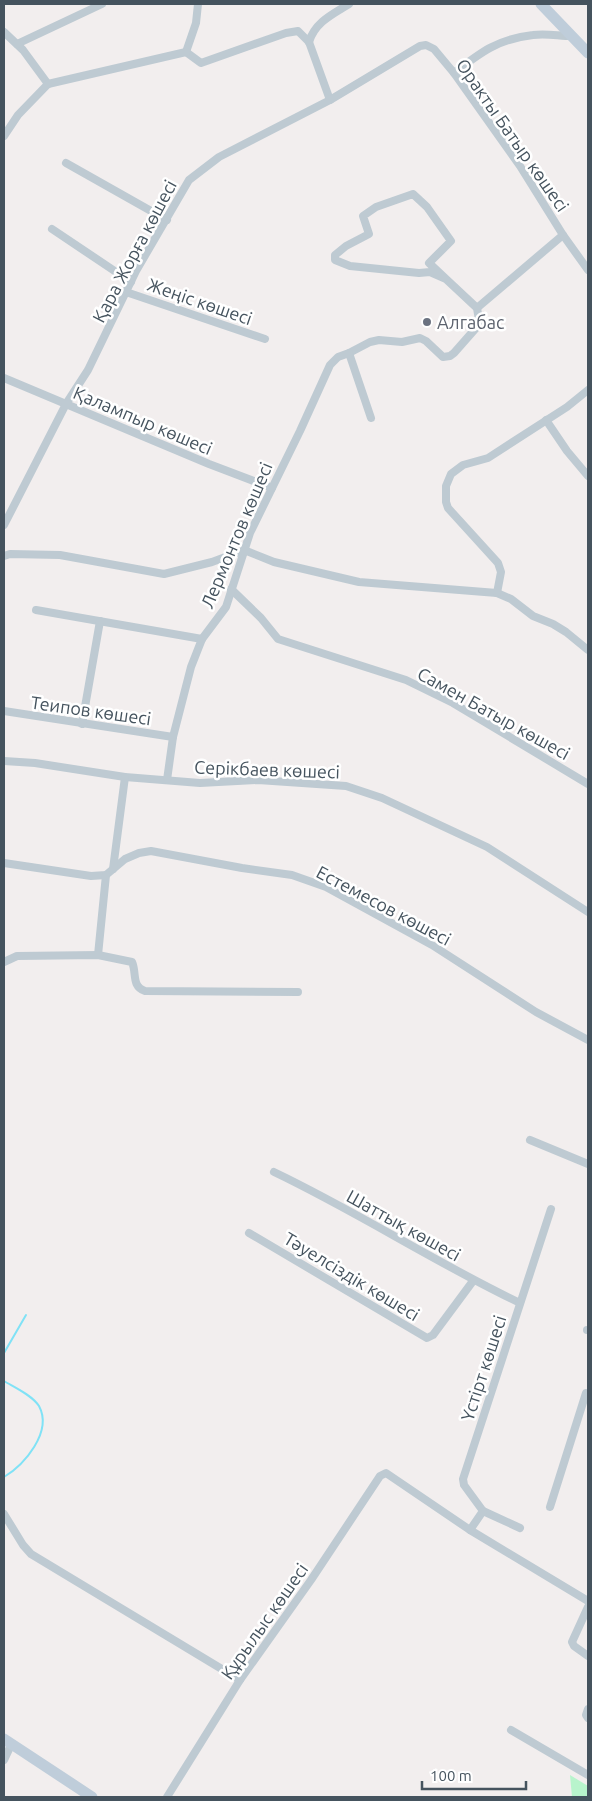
<svg xmlns="http://www.w3.org/2000/svg" width="592" height="1801" viewBox="0 0 592 1801" font-family="Ubuntu,sans-serif">
<style>
.green{fill:#b8f4cc}
.lines{fill:none;stroke-linecap:round;stroke-linejoin:round}
.stream{stroke:#80e2f6;stroke-width:2}
.street{stroke:#becad2;stroke-width:8}
.secondary{stroke:#bfcdda;stroke-width:11}
.worship-dot{fill:#6b7280;stroke:#fff;stroke-width:2}
.labels{text-anchor:middle;dominant-baseline:central;stroke-width:5;stroke-linejoin:round;paint-order:stroke}
.street-label{font-size:18px;fill:#45535e;stroke:#fff}
.worship-label{font-size:18px;fill:#5b616d;stroke:#fff;text-anchor:start}
</style>
<rect width="100%" height="100%" fill="#f2eeee"/>
<polygon class="green" points="570,1775 588,1786 588,1797 572,1797"/>
<g class="lines">
<g class="stream">
<polyline points="4,1353 26,1315"/>
<path d="M4,1381C14,1387 32,1395 39,1406C53,1432 24,1465 4,1477"/>
</g>
<g class="street">
<polyline points="4,32 23,50 48,84"/>
<path d="M309,42C315,22 333,14 349,4"/>
<polyline points="17,44 102,4"/>
<polyline points="186,52 201,63 286,33 298,31 309,42 330,100"/>
<polyline points="186,52 196,23 198,4"/>
<path d="M454,73C481,52 498,39 533,35C546,33 559,36 572,36"/>
<polyline points="48,84 186,52"/>
<polyline points="4,136 18,115 48,84"/>
<polyline points="66,163 167,220"/>
<polyline points="52,229 131,282"/>
<polyline points="126,292 265,339"/>
<polyline points="477,308 563,235"/>
<polyline points="349,353 370,342 379,340 402,342 420,338 426,341 443,357 450,356 454,353 476,328 479,320 477,308 446,279 430,272 419,273 350,266 335,260 335,255 346,246 369,234 363,216 376,207 413,194 427,207 451,241 429,263 446,279"/>
<polyline points="4,378 209,464 272,488"/>
<polyline points="546,420 567,451 588,476"/>
<polyline points="4,525 66,404 88,370 136,271 189,180 219,157 330,100 420,46 426,45 434,49 454,73 520,166 563,235 588,270"/>
<polyline points="4,556 10,554 60,555 164,574 212,562 244,550 274,562 359,582 497,593 511,599 533,616 553,624 566,632 588,650"/>
<polyline points="231,589 261,618 278,639 406,680 453,703 588,784"/>
<polyline points="497,593 501,572 498,563 448,508 446,502 446,486 451,474 463,465 488,458 567,407 588,390"/>
<polyline points="36,610 202,639"/>
<polyline points="4,711 173,737"/>
<polyline points="82,724 100,621"/>
<polyline points="4,761 35,763 125,777 200,783 258,780 346,786 382,798 487,847 588,912"/>
<polyline points="167,780 173,737 191,667 202,639 226,607 250,533 300,431 330,365 338,357 349,353 371,418"/>
<polyline points="4,863 91,876 106,875 125,859 139,853 151,851 242,868 292,875 326,887 432,945 536,1012 588,1040"/>
<polyline points="113,869 125,777"/>
<polyline points="98,955 106,875"/>
<path d="M4,962L17,956L98,955L132,962C137,973 131,986 145,991L298,992"/>
<polyline points="530,1140 588,1164"/>
<path d="M274,1172C358,1212 436,1263 520,1303"/>
<polyline points="249,1233 427,1338 433,1335 473,1281"/>
<polyline points="587,1330 588,1330"/>
<polyline points="550,1507 586,1393 588,1394"/>
<polyline points="483,1511 520,1528"/>
<polyline points="4,1514 23,1545 31,1554 240,1680"/>
<polyline points="470,1530 483,1511 464,1485 463,1479 551,1209"/>
<polyline points="588,1607 572,1642 574,1646 588,1656"/>
<polyline points="588,1709 586,1715 588,1718"/>
<polyline points="511,1730 588,1775"/>
<polyline points="4,1760 11,1745"/>
<polyline points="167,1797 240,1680 311,1580 380,1476 386,1473 470,1530 588,1601"/>
</g>
<g class="secondary">
<polyline points="541,4 588,53"/>
<polyline points="4,1739 92,1797"/>
</g>
</g>
<circle class="worship-dot" cx="427" cy="322" r="5"/>
<g class="labels">
<g class="street-label">
<text transform="translate(513 135) rotate(55)">Оракты Батыр көшесі</text>
<text transform="translate(134 251) rotate(-62)">Қара Жорға көшесі</text>
<text transform="translate(200 301) rotate(19)">Жеңіс көшесі</text>
<text transform="translate(143 420) rotate(23)">Қалампыр көшесі</text>
<text transform="translate(236 535) rotate(-67)">Лермонтов көшесі</text>
<text transform="translate(91 710) rotate(8)">Теипов көшесі</text>
<text transform="translate(494 713) rotate(29)">Самен Батыр көшесі</text>
<text transform="translate(267 769) rotate(2)">Серікбаев көшесі</text>
<text transform="translate(384 905) rotate(28)">Естемесов көшесі</text>
<text transform="translate(404 1225) rotate(29)">Шаттық көшесі</text>
<text transform="translate(352 1276) rotate(31)">Тәуелсіздік көшесі</text>
<text transform="translate(483 1368) rotate(-72)">Үстірт көшесі</text>
<text transform="translate(264 1621) rotate(-55)">Құрылыс көшесі</text>
</g>
<g class="worship-label">
<text x="437" y="322">Алгабас</text>
</g>
</g>
<rect width="592" height="1801" fill="none" stroke="#45535e" stroke-width="10"/>
<path d="M422 1781v8h104v-8" fill="none" stroke="#45535e" stroke-width="2.5"/>
<text x="430" y="1781" font-size="15" fill="#45535e" stroke="#ffffff" stroke-width="4" paint-order="stroke">100 m</text>
</svg>
